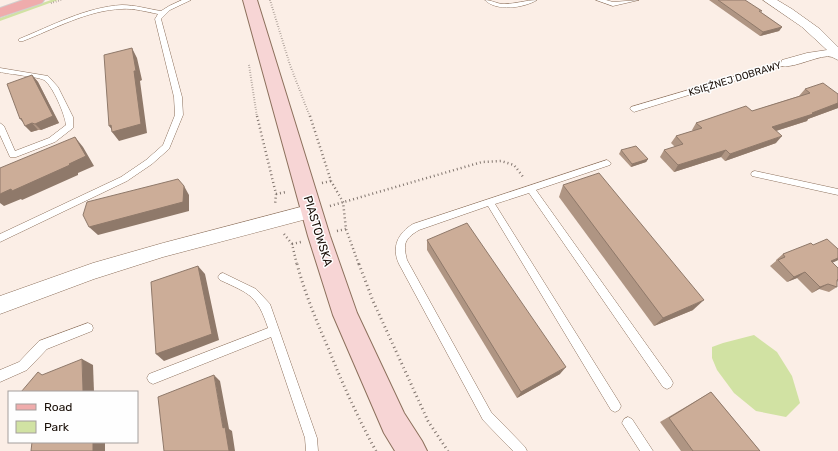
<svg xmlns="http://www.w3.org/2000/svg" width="838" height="451" viewBox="0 0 838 451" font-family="Rubik,sans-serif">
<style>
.green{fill:#d1e2a3}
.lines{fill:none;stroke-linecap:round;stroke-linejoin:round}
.lane-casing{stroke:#8c705c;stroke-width:1}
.street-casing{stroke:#8c705c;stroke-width:1}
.secondary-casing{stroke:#8c705c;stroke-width:2}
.primary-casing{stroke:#d1cfce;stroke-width:2}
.path-far2{stroke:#81756e;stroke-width:2;stroke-dasharray:0.5 2;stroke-linecap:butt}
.path-far1{stroke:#81756e;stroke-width:2.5;stroke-dasharray:1 3;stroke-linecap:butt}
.path{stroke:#81756e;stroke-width:3;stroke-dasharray:1 3.5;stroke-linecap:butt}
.lane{fill:#fff;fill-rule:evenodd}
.street{fill:#fff;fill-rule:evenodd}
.secondary{fill:#f7d5d5;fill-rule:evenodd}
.primary{fill:#efacac;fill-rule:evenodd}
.wall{fill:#af9583}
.shaded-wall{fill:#8f796a}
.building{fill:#ccad98;stroke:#8f796a}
.labels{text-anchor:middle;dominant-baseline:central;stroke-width:3;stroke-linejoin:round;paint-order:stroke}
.far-street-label{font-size:10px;fill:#1a0f08;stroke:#fefefe}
.street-label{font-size:12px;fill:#1a0f08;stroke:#fefefe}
</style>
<rect width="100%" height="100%" fill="#fbeee6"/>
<g class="green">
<polygon points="51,0 58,0 0,21 0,18"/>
<polygon points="754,335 777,352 792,376 800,403 786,417 756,411 734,393 717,370 712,358 712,347 723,343"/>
</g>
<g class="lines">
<defs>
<g id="lane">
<path d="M182,0H191L170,10L161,19L182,97L183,115L169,149L152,164L127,181L0,242V234L121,177L146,160L163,145L175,115L174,97L155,19L158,14C147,12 134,8 122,9C88,10 54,29 23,41H19V39C51,26 86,7 122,5C135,5 148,9 161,11L169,6Z"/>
<path d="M485,0C492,0 497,4 504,4C515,4 526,0 537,0C524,8 496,12 485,0Z"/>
<polygon points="596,0 606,0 613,2 639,0 613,6"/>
<polygon points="787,61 789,62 789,64 637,111 634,112 630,109 631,107"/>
<path d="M0,68L48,76L58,87L73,117V128L55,142L16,157H10L0,135V123L4,126L15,151L49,138L66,125C65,115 53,86 44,80C39,77 8,74 0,72Z"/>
<path d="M607,160L611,163L610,165L536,190L671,379L673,383L671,387L667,389L663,387L529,193L495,204L619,402L621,406L619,410L615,412L611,410L488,206L419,230C404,239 403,244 407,260L491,412L525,447L527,451H513L483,420L399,264C391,247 398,233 413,224Z"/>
<polygon points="755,171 838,189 838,195 752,176 751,174 752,172"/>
<path d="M223,273L256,289L270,304L317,438L318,451H306L305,438L271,337L153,384L149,382L147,378L149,374L268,328C257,295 250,294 220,280L218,277L220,274Z"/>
<polygon points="88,323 92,325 93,328 92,331 47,349 27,370 0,382 0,370 19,362 39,341"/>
<polygon points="628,417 632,419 653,451 640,451 622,423 624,419"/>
</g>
<g id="street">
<path d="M763,0H777L792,9L820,29L838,47V60C836,59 834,58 832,57C822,53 794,69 782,66L781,63L782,60L807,53L827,50L802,27Z"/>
<polygon points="312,204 318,206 320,211 318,216 163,257 94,279 0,314 0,296 93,263 163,243"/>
</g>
<polygon id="secondary" points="243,0 257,0 330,236 357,313 404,413 422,441 427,451 395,451 384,433 333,315 308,236"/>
<polygon id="primary" points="23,0 44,0 42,3 0,17 0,8"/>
</defs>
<use href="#lane" class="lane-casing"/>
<use href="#street" class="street-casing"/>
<use href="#secondary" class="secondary-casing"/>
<use href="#primary" class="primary-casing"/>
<g class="path-far2">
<polyline points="270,0 290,65 310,117"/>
<polyline points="51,3 61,0"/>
<polyline points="249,65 257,117"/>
</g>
<g class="path-far1">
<polyline points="257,116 276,194 275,205"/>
<polyline points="310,116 331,181 343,202 346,229 359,265"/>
<polyline points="322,183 331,181"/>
<polyline points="276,194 286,192"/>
<polyline points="330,206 482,162 501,161 514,165 524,178"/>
<polyline points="337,231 346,229"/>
<polyline points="284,234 292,244 297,265"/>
<polyline points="292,244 301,242"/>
</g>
<g class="path">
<path d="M297,264C305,294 317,322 329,350C343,385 358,418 376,451"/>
<polyline points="359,264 373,301 428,421 448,451"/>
</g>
<use href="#lane" class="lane"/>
<use href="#street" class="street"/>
<use href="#secondary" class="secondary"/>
<use href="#primary" class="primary"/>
</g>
<g class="wall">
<polygon points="709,0 745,0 760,12 782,27 779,31 760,36"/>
<polygon points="32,75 38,82 59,123 41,130 38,130 31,132"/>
<polygon points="805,89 838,94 838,108 808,119 807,121 776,131 776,143 725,161 721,157 674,172 660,157 664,150 675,147 671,143 676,136 693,131 692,130 696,123 752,111 799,96"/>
<polygon points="621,150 648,159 646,162 631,167 619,154"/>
<polygon points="563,185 693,310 654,326 559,197"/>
<polygon points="427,240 560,374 517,398 427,250"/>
<polygon points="813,245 838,249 838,260 832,263 838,268 838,281 837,282 837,287 829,292 819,289 812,293 797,278 787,282 770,266 776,261 776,260 783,254"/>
<polygon points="711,392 760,451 681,451 660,422"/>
</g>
<g class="shaded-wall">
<polygon points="782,27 779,31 760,36 763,32"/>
<polygon points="132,48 137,58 142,80 140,81 147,133 119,141 112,132 113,131 109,126"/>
<polygon points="32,75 38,82 59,123 41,130 35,124"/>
<polygon points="838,103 838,108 808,119 807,121 766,134 772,127"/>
<polygon points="21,118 32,123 38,130 31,132 25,126 26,125 20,119"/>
<polygon points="782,136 776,143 725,161 730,154"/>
<polygon points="75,137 83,147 94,166 78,173 78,175 22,200 21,199 4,206 0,203 0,194"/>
<polygon points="726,150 721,157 674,172 678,165"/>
<polygon points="648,159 646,162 631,167 632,164"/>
<polygon points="184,186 189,195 189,211 98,235 89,227"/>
<polygon points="838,258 838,260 836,261 822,267 831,261"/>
<polygon points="198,266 205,274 219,340 164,361 156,354"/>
<polygon points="805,272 797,278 787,282 794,277"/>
<polygon points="828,284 819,289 812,293 820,287"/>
<polygon points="704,300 693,310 654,326 663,318"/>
<polygon points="82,359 93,365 94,392 83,392"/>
<polygon points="566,367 560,374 517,398 521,392"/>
<polygon points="214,375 220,381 229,429 232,431 235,451 229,451 223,428"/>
<rect x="93" y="442" width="12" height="9"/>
</g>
<g class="building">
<polygon points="718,0 745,0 762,11 759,11 782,27 763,32"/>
<polygon points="132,48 136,71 134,71 141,124 112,132 111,125 109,126 104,55"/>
<polygon points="32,75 53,116 35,124 32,123 25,126 21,118 20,119 7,84"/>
<polygon points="823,83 838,94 838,103 812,113 813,114 772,127 782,136 730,154 726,150 678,165 664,150 683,144 676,136 702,128 696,123 746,106 752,111 810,93 805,89"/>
<polygon points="75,137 86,156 69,164 70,165 12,191 11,189 0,194 0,168"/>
<polygon points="636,146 648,159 632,164 621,150"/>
<polygon points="599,173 704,300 663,318 563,185"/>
<polygon points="178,179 184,186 183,202 89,227 83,215 87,202"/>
<polygon points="467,223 566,367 521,392 427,240"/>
<polygon points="827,239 838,249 838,258 831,261 838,268 838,279 837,280 837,287 828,284 820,287 805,272 794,277 778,260 785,257 783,254 811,243 813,245"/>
<polygon points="198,266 212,334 156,354 151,282"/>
<polygon points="82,359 83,392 21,392 38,372 42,375"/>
<polygon points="214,375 223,428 225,427 229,451 164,451 158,397"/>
<polygon points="711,392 760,451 693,451 669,418"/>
<polygon points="32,442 93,442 93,451 31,451"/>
</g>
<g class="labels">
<g class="far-street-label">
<text transform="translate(735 79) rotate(-17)">KSIĘŻNEJ DOBRAWY</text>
</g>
<g class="street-label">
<text transform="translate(318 231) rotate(73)">PIASTOWSKA</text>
</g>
</g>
<rect x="8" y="391" width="130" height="52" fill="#fefefe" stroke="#a39e9c"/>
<rect x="16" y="404" width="20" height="6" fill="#efacac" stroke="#a39e9c"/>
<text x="44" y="411" font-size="12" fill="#1a0f08">Road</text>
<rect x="16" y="421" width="20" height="12" fill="#d1e2a3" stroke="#a39e9c"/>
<text x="44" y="431" font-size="12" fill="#1a0f08">Park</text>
</svg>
